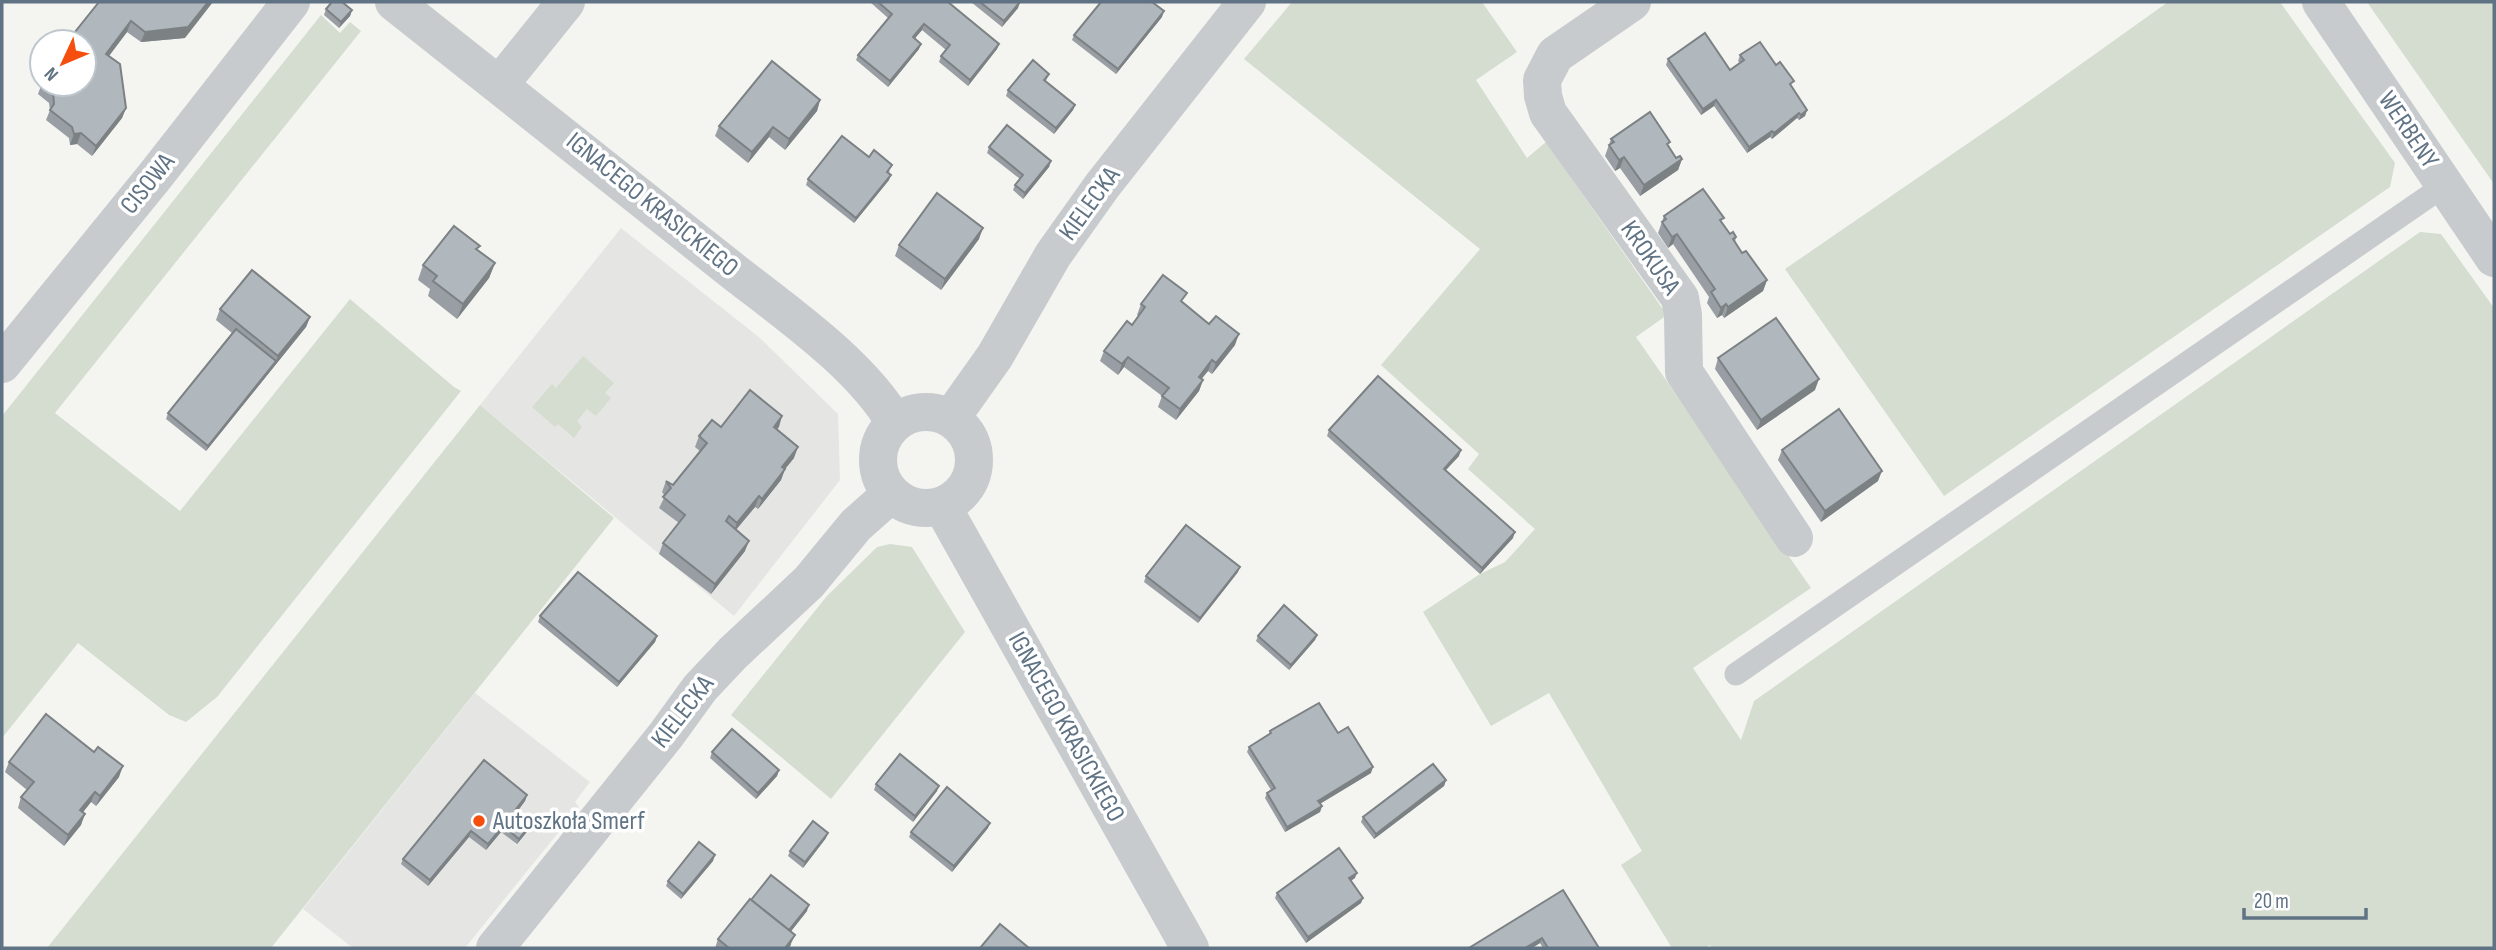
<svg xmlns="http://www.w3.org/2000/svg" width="2496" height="950" viewBox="0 0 2496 950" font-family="'Sofia Sans Condensed',sans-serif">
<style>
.built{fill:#e5e6e3}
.green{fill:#d4ddd0}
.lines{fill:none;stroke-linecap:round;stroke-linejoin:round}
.service{stroke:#c8cbce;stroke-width:23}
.minor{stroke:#c8cbce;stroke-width:38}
.tertiary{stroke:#c8cbce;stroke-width:38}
.wall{fill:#989ea3}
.shaded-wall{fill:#7c8184}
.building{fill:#b1b8bd;stroke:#7c8184;stroke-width:2}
.poi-dot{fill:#f54e0f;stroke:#fff;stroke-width:2.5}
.labels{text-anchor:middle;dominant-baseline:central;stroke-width:7;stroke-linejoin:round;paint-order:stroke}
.street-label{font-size:26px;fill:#607384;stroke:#fff}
.poi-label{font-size:26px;fill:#607384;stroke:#fff;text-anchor:start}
</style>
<rect width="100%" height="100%" fill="#f4f5f0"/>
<g class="built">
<polygon points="621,228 760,338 838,414 840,480 734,616 480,405"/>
<polygon points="475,693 590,782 575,802 579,807 465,948 353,948 303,909"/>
</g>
<g class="green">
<polygon points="1292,2 1482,2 1517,52 1476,80 1527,158 1546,142 1667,315 1636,337 1811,588 1693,668 1741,740 1754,701 2420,232 2441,234 2494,308 2494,948 1712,948 1710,945 1705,948 1672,948 1621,865 1642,851 1549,693 1491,726 1423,612 1480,574 1505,562 1535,529 1468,469 1479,454 1381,365 1480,249 1244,59"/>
<polygon points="2168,2 2280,2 2395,163 2390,187 1944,496 1785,269 2015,111"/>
<polygon points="2367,2 2494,2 2494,184"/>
<polygon points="321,15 340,33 350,22 361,31 55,413 180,511 350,299 454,387 461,391 217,697 186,722 169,715 78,643 2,738 2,416"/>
<polygon points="583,356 614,383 605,393 611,398 596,416 587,409 577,421 582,427 574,438 558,424 555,427 532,407 552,384 556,388"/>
<polygon points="480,405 614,518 271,948 47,948"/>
<polygon points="890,544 912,547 965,632 831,799 731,715 827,596 877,547"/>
</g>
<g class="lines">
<polyline class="service" points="1736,674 2445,185"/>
<g class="minor">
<polyline points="1632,2 1555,55 1542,80 1543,96 1548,113 1680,298 1683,315 1684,372 1794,538"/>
<polyline points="2321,2 2494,258"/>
<polyline points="500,84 566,2"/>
<polyline points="2,364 155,176 291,2"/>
<polyline points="951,418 995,356 1053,255 1102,186 1247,2"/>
<polyline points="495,948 666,735 700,688 733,653 809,582 856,525 891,494"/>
</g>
<g class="tertiary">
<path d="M394,2C504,89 614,176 724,264C779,308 860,362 895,423"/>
<circle cx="926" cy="460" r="48"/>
<polyline points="942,506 1190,948"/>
</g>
</g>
<g class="wall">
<polygon points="99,2 185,38 141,42 127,32 109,56 126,108 122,118 92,156 77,144 70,145 69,138 46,120 50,110 49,103 38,94 42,83 84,42 69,42 71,37"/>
<polygon points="870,2 948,2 999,44 997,49 968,86 939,62 941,56 946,50 922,30 915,38 919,49 888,87 856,60 858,55 888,18"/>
<polygon points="971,2 1019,2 1018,8 1002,27"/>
<polygon points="326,9 352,10 350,16 339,28 324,15"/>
<polygon points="1162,17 1116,74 1072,40 1074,35"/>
<polygon points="1740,55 1792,87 1807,110 1805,116 1799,120 1797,118 1772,139 1770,137 1747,153 1714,106 1701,115 1666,65 1668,59 1730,70 1740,63 1738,61"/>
<polygon points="1049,74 1046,81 1075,105 1073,110 1054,134 1006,96 1008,90"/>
<polygon points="820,100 817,111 785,150 769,137 748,163 715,136 719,126"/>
<polygon points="1611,139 1668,147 1676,158 1682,159 1678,170 1640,196 1620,168 1615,171 1605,156"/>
<polygon points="989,147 1051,161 1049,167 1023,199 1013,190 1015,185 1020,179 987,153"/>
<polygon points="869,157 890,171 888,173 889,180 854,223 806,185 808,179"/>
<polygon points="1664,216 1722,223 1730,234 1736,237 1735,242 1742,253 1767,280 1763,291 1724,318 1722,315 1717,318 1707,303 1709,297 1673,244 1668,248 1658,233"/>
<polygon points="979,239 941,290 895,256 899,245"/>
<polygon points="478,250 495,263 489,278 457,319 428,296 430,289 418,280 423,265"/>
<polygon points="1183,303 1235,345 1212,374 1208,371 1201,379 1203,380 1199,391 1176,420 1158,407 1162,396 1124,367 1118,375 1100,361 1104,351 1132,325 1139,316 1137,315 1141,304"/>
<polygon points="220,309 310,317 306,327 206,451 166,419 168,413 232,333 216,320"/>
<polygon points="1718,358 1815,390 1757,430 1715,369"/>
<polygon points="782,416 776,430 794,458 785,469 781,480 758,509 755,507 736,530 745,551 711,594 659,554 663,543 679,523 659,508 665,496 662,492 666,481 673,485 701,452 695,447 699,436 721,427"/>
<polygon points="1329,430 1459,456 1446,470 1513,538 1480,574 1327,436"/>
<polygon points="1782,450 1878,481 1821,522 1778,460"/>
<polygon points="1238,572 1198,623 1144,582 1146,576"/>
<polygon points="540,616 657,636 655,642 617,687 538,622"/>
<polygon points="1317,635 1315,640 1289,670 1256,641 1258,636"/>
<polygon points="1270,731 1338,733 1371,773 1320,804 1322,806 1320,812 1285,832 1265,798 1267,793 1271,790 1247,752 1249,747 1269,735"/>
<polygon points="712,752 779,770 777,776 756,799 710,758"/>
<polygon points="9,762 119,777 96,806 91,802 83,812 81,825 64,846 18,808 21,797 27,790 5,772"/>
<polygon points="1446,780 1444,786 1374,839 1361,822 1363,817"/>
<polygon points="876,784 937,791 913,822 874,790"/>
<polygon points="527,795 525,801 518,811 530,828 517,844 501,832 486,850 469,837 428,886 401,864 403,859"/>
<polygon points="988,828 952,872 909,837 911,832"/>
<polygon points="826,838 803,868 788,856 790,851"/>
<polygon points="713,861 681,899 666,886 668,881"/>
<polygon points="1355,878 1351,881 1363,898 1361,903 1306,943 1275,898 1277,893"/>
<polygon points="1563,890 1599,948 1543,948 1540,943 1532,948 1469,948"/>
<polygon points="751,900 807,911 791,931 791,945 789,948 715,948 718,939"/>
</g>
<g class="shaded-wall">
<polygon points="208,2 213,2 185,38 141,42 145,32"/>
<polygon points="1020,2 1018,8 1002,27 1004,21"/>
<polygon points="352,10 350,16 339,28 341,22"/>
<polygon points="1164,11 1162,17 1116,74 1118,69"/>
<polygon points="131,21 127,32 102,65 106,54"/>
<polygon points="924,24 922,30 911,43 913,37"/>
<polygon points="921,44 919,49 888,87 890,81"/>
<polygon points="999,44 997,49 968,86 970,80"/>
<polygon points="820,100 817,111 785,150 789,139"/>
<polygon points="1716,100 1714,106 1701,115 1703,109"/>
<polygon points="1075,105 1073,110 1054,134 1056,128"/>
<polygon points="126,108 122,118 92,156 96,146"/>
<polygon points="1807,110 1805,116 1799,120 1801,115"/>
<polygon points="1799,113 1797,118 1772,139 1774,133"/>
<polygon points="773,127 769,137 748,163 752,152"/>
<polygon points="1772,131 1770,137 1747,153 1749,147"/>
<polygon points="81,133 77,144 70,145 74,134"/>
<polygon points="1624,157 1620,168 1615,171 1619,160"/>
<polygon points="1682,159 1678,170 1640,196 1644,185"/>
<polygon points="1051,161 1049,167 1023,199 1025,193"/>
<polygon points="891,175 889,180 854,223 856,218"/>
<polygon points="983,228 979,239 941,290 945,279"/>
<polygon points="1677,234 1673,244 1668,248 1672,237"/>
<polygon points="495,263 489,278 457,319 463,304"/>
<polygon points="1767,280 1763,291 1724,318 1728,307"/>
<polygon points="1726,304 1722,315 1717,318 1721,308"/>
<polygon points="310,317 306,327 206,451 208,446 276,361 278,356"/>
<polygon points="1239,334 1235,345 1212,374 1216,363"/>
<polygon points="1128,357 1124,367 1118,375 1122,364"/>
<polygon points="1212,360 1208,371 1195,387 1199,377"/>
<polygon points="1819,379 1815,390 1757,430 1761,420"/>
<polygon points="1203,380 1199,391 1176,420 1180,409"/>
<polygon points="782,416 779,427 770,438 774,427"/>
<polygon points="798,447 794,458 785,469 781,480 758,509 762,499 782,467"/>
<polygon points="1461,450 1459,456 1442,474 1444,469"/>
<polygon points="1882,471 1878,481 1821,522 1825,511"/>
<polygon points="759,496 755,507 733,533 737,523"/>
<polygon points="1515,532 1513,538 1480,574 1482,568"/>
<polygon points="749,541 745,551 711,594 715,584"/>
<polygon points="1240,567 1238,572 1198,623 1200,618"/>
<polygon points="1317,635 1315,640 1289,670 1291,665"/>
<polygon points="657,636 655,642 617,687 619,682"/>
<polygon points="123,766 119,777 96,806 100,796"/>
<polygon points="1373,767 1371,773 1316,806 1318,801"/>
<polygon points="779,770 777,776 756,799 758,793"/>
<polygon points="1446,780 1444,786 1374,839 1376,834"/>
<polygon points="939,786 937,791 913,822 915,816"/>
<polygon points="95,792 91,802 76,821 80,810"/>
<polygon points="527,795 525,801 514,815 516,809"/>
<polygon points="1322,806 1320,812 1285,832 1287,827"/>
<polygon points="85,814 81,825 64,846 68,835"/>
<polygon points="532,822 530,828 517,844 519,839"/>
<polygon points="990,823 988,828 952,872 954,866"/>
<polygon points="503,826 501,832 486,850 488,844"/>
<polygon points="471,831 469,837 428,886 430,880"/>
<polygon points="828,833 826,838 803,868 805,862"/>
<polygon points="715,855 713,861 681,899 683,894"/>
<polygon points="1357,873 1355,878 1347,883 1349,878"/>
<polygon points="1363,898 1361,903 1306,943 1308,937"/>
<polygon points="809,905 807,911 785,939 787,934"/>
<polygon points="795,935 789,948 785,948"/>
<polygon points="1542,938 1540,943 1532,948 1525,948"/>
</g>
<g class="building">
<polygon points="99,2 208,2 188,27 145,32 131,21 106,54 120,64 126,108 96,146 81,133 74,134 72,127 50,110 54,104 53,92 42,84 84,84 84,42 74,42 76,40 71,37"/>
<polygon points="332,2 342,2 352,10 341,22 326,9"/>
<polygon points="878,2 948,2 999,44 970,80 941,56 950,45 924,24 913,37 921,44 890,81 858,55 892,14"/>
<polygon points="980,2 1020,2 1004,21"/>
<polygon points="1101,2 1152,2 1164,11 1118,69 1074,35"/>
<polygon points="1705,33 1730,70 1744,60 1740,55 1760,42 1776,65 1780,62 1794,81 1790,84 1807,110 1801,115 1799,113 1774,133 1772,131 1749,147 1716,100 1703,109 1668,59"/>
<polygon points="1033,60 1049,74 1044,80 1075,105 1056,128 1008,90"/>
<polygon points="772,61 820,100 789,139 773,127 752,152 719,126"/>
<polygon points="1650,112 1670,142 1667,144 1676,158 1680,156 1682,159 1644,185 1624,157 1619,160 1609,145 1614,142 1611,139"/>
<polygon points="1007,125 1051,161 1025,193 1015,185 1023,175 989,147"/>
<polygon points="842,136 869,157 874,150 892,165 887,172 891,175 856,218 808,179"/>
<polygon points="1703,189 1724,218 1720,220 1730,234 1733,232 1736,237 1733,239 1742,253 1746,251 1767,280 1728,307 1726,304 1721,308 1711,292 1715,289 1677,234 1672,237 1662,222 1666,219 1664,216"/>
<polygon points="937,193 983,228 945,279 899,245"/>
<polygon points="454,226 480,246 476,249 495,263 463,304 433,281 437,276 423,265"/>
<polygon points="252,270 310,317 278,356 220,309"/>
<polygon points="1163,275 1187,293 1181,301 1209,324 1216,316 1239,334 1216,363 1212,360 1199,377 1203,380 1180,409 1162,396 1169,388 1128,357 1122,364 1104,351 1127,321 1132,325 1145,307 1141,304"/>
<polygon points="1776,318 1819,379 1761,420 1718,358"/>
<polygon points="236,329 276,361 208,446 168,413"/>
<polygon points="1378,376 1461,450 1444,469 1515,532 1482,568 1329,430"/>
<polygon points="750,390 782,416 774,427 798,447 782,467 785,469 762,499 759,496 737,523 729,516 726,521 749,541 715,584 663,543 685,515 663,497 671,488 666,481 673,485 707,443 699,436 712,420 721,427"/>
<polygon points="1839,409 1882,471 1825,511 1782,450"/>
<polygon points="1186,525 1240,567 1200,618 1146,576"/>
<polygon points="578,572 657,636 619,682 540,616"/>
<polygon points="1284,605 1317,635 1291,665 1258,636"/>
<polygon points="1319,703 1338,733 1348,727 1373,767 1318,801 1322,806 1287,827 1267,793 1275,788 1249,747 1271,733 1270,731"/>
<polygon points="46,714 94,752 98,747 123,766 100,796 95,792 80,810 85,814 68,835 21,797 34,782 9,762"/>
<polygon points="732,729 779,770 758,793 712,752"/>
<polygon points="900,754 939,786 915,816 876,784"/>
<polygon points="484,760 527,795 516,809 532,822 519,839 503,826 488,844 471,831 430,880 403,859"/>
<polygon points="1433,764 1446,780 1376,834 1363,817"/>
<polygon points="947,787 990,823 954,866 911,832"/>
<polygon points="813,821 828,833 805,862 790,851"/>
<polygon points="699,842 715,855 683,894 668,881"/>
<polygon points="1339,848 1357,873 1349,878 1363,898 1308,937 1277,893"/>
<polygon points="771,875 809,905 789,930 751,900"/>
<polygon points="1563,890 1599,948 1548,948 1542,938 1525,948 1469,948"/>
<polygon points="750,899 795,935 785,948 729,948 718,939"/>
<polygon points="1000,924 1029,948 980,948"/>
</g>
<circle class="poi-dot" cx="479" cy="821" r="7"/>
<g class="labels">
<g class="street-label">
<text transform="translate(2408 130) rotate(56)">WERBENY</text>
<text transform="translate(148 184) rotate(-51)">CISOWA</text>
<text transform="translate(1090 204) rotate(-54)">KIELECKA</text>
<text transform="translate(652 205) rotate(39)">IGNACEGO KRASICKIEGO</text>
<text transform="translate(1650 258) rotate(55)">KROKUSA</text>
<text transform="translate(683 712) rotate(-52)">KIELECKA</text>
<text transform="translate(1066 727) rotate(61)">IGNACEGO KRASICKIEGO</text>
</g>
<g class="poi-label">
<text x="493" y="821">Autoszkoła Smerf</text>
</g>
</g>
<rect width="2496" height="950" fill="none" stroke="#607384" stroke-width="7"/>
<g transform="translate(63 63) rotate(226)"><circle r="33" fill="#ffffff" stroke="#bfc7ce" stroke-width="2"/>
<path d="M0-5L12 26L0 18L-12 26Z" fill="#f54e0f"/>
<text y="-10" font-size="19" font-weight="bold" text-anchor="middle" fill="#607384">N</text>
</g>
<path d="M2244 908v10h122v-10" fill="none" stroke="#607384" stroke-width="3.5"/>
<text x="2254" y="908" font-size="21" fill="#607384" stroke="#ffffff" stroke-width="5" paint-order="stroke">20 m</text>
</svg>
